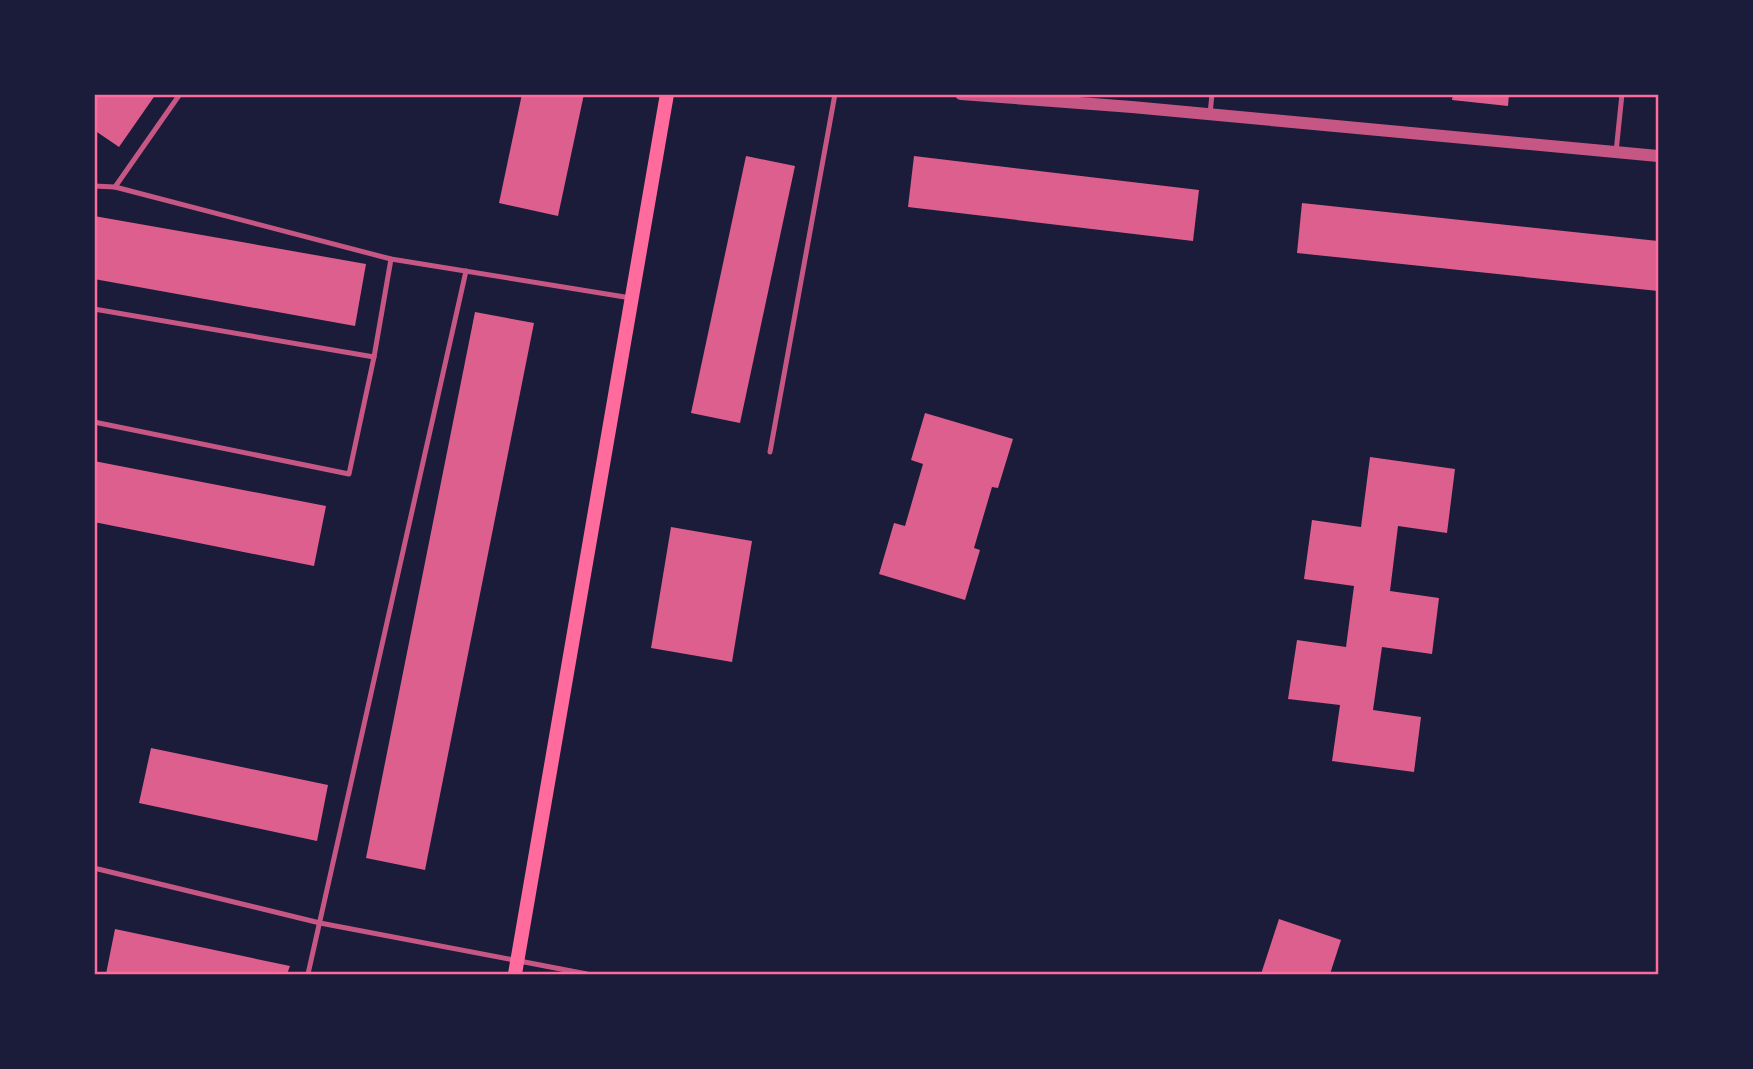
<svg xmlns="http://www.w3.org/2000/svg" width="1753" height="1069" viewBox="0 0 1753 1069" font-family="'Crimson Pro',serif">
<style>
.building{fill:#dd5f8e}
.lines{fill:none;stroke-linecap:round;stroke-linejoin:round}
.service{stroke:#c65784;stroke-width:5}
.tertiary{stroke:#c65784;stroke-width:12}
.secondary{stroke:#ff6b9d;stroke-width:14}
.neatline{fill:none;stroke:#ff6b9d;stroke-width:2.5}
</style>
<rect width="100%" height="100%" fill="#1b1b3a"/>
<g class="building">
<polygon points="94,94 156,94 119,147 94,130"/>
<polygon points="522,94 584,94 558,216 499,203"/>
<polygon points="1453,94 1509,94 1508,106 1452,100"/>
<polygon points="746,156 795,166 740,423 691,413"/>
<polygon points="914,156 1199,190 1193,241 908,207"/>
<polygon points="1302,203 1658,241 1658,291 1297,253"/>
<polygon points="94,216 366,264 355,326 94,279"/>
<polygon points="475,312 534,323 425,870 366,858"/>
<polygon points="925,413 1013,439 998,488 992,487 974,548 980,550 965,600 879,574 894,523 905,526 923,464 911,460"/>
<polygon points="1370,457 1455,469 1447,533 1398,526 1390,591 1439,598 1432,654 1382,647 1373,710 1421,717 1414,772 1332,761 1340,705 1288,699 1297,640 1346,647 1354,586 1304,579 1312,520 1361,527"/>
<polygon points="94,461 326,506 314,566 94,522"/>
<polygon points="671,527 752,541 732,662 651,648"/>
<polygon points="151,748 328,785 317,841 139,803"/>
<polygon points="1279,919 1341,940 1330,974 1261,974"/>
<polygon points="115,929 290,966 287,974 106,974"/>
</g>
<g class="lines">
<g class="service">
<polyline points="180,94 115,187 391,259 631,298"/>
<polyline points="1210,114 1212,94"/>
<polyline points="1616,152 1622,94"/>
<polyline points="94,186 115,187"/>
<polyline points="94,309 374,357 391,259"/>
<polyline points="94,422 349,474 374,357"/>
<polyline points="770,452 835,94"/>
<polyline points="98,869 320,923 587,974"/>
<polyline points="308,974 466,271"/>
</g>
<polyline class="tertiary" points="961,94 1132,107 1658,156"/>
<polyline class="secondary" points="515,974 667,94"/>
</g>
<rect width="1753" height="1069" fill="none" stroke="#1b1b3a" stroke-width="192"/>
<rect x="96" y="96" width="1561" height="877" class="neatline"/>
</svg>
